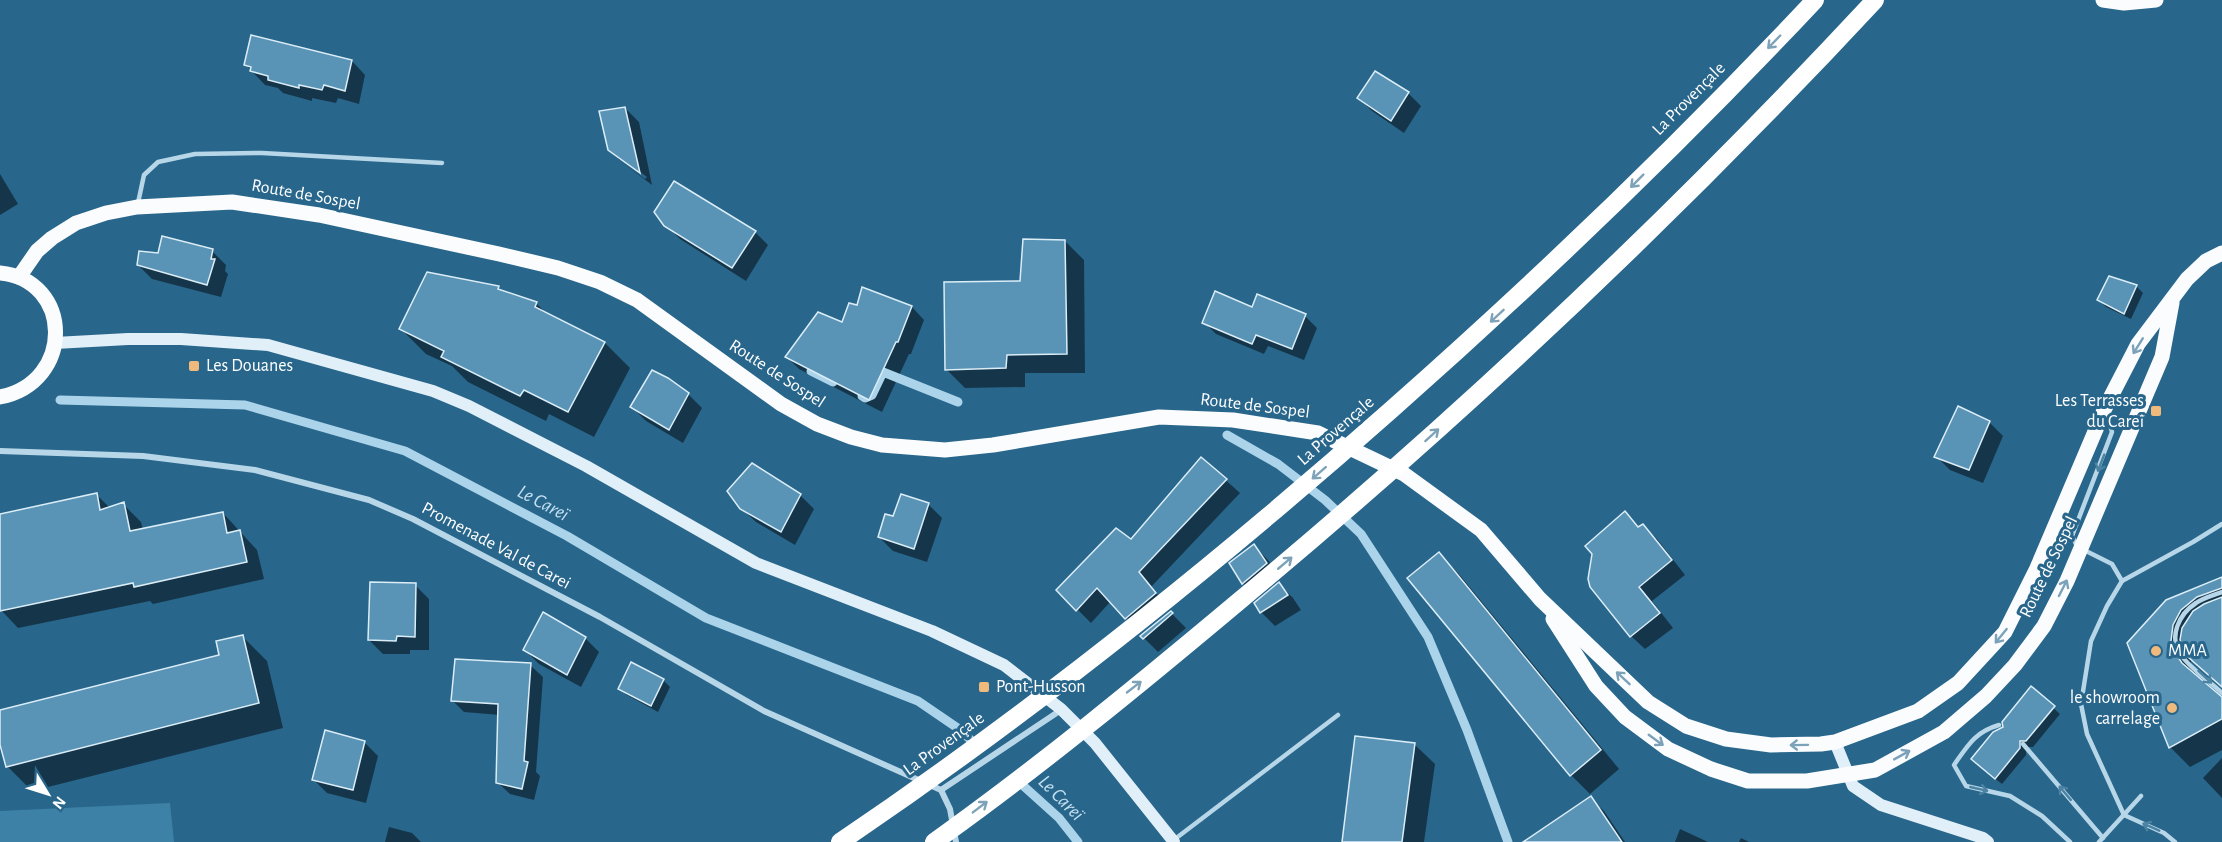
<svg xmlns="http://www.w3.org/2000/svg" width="2222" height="842" viewBox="0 0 2222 842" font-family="'Alegreya Sans',sans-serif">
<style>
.green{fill:#3d81a7}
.shadow{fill:#0007}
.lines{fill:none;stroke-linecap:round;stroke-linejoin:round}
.stream{stroke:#abd4ea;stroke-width:9}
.building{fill:#5993b5;stroke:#dbedf7;stroke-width:1.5}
.lane{stroke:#b7d7e9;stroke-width:4.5}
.street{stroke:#b7d7e9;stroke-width:6}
.secondary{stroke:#e1eff8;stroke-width:12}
.primary{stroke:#fafcfe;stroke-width:15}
.highway-bridge{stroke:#fff;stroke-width:18}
.oneway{stroke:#7ea3b9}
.oneway2{stroke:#7ca2b9}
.oneway3{stroke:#4c82a2}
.poi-dot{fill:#f1ba7d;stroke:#28668b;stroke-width:2}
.labels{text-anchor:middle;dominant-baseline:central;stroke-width:6;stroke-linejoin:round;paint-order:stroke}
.street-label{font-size:18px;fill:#fff;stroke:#28668b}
.poi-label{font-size:18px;fill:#fff;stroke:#28668b;text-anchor:start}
.water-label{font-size:20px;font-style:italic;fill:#c3e0f1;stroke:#28668b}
</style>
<rect width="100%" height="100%" fill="#28668b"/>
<polygon class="green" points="170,803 174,842 0,842 0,811"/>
<g class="shadow">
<polygon points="352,61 365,75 359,104 338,98 336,103 312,98 312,101 283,93 278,88 265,85 246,65"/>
<polygon points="1408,93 1421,106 1404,133 1372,111 1359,98"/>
<polygon points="625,108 639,122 652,185 623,163 645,179 647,177 620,157 620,160 609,149"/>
<polygon points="0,174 18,204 0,215"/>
<polygon points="666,225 755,232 768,245 746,281 680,239"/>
<polygon points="1065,241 1084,260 1085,373 1025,373 1025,387 965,388 946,369 1021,283"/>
<polygon points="212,251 226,265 225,271 228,274 221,297 152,279 138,265 159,255"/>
<polygon points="2136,286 2143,293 2131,319 2106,307 2099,300"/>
<polygon points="498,287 504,293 536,303 548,315 605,343 630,368 594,437 549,414 546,421 468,382 452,366 426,354 401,329"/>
<polygon points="857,307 912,307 924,320 911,354 909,354 882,412 799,369 787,357 843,324"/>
<polygon points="1253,309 1305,316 1317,328 1304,360 1268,346 1264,354 1216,334 1204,322"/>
<polygon points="667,379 688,394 702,408 683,443 646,421 632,407"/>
<polygon points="1989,422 2003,436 1983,483 1950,470 1936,456"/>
<polygon points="1202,459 1240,493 1151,587 1169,608 1140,632 1111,601 1091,623 1058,590 1131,541"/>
<polygon points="97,495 110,508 123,504 141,522 143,530 223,513 257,550 264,579 153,604 150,601 18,628 0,609 0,515"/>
<polygon points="800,495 814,509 795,545 756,522 741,508"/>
<polygon points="928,504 942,518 927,562 893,551 879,537 894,518"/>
<polygon points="1625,513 1640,528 1643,526 1657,539 1685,575 1652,601 1673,628 1645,649 1631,636"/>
<polygon points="1254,546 1268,560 1280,577 1257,597 1243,583"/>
<polygon points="1439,554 1458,573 1619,769 1590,794 1571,775 1409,578"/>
<polygon points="2222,578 2222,687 2191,658 2191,663 2198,680 2222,699 2222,750 2190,767 2170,747 2129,643"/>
<polygon points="1279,584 1293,598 1301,610 1275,626 1261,612"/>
<polygon points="415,585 429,599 429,650 410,650 410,654 383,654 369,640"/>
<polygon points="1171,613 1186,628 1158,652 1142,636"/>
<polygon points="243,637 267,661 283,728 32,791 7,766 0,739 0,712 220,656"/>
<polygon points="585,638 599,652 581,687 539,664 525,650"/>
<polygon points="632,664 664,681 670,687 658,712 627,695 620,689"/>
<polygon points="530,665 543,677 536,772 540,776 534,800 510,794 497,782 500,715 464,712 452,700"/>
<polygon points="2031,688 2060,714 2033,747 2026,747 2026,755 2002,784 1979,766"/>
<polygon points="364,742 378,756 366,803 327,793 313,779"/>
<polygon points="1414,744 1435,764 1424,842 1343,842"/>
<polygon points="2222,758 2222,798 2203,778"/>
<polygon points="1590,798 1604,811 1625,842 1525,842"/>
<polygon points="389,827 412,833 421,842 385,842"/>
<polygon points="1680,829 1708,842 1675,842"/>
<polygon points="1741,838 1749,842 1739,842"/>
</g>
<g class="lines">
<g class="stream">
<polyline points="811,371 833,382"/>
<polyline points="862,396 865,398 872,395 883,372 958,402"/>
<polyline points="60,400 245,405 405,451 567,536 706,618 918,701 959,729 976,745"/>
<polyline points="1227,435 1278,464 1325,500 1361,534 1428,637 1467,730 1508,842"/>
<polyline points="1018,781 1059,818 1078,842"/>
</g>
</g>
<g class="building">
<polygon points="251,35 352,60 345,91 324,85 322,90 299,85 299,88 268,80 268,76 250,71 251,67 244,65"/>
<polygon points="1375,71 1409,92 1391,121 1357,98"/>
<polygon points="625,107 640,173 608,150 599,111"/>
<polygon points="674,181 756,231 732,268 664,226 654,212"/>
<polygon points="162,236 213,249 211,259 215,259 207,285 137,265 139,251 158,253"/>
<polygon points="1023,239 1065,240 1067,354 1007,355 1006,368 945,370 944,282 1020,281"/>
<polygon points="427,272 499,286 498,289 537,302 535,307 605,342 568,412 524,390 520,396 441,357 444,351 399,329"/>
<polygon points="2109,276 2137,285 2124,314 2097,300"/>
<polygon points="862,287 912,306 898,342 896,342 869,400 785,357 818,312 842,322 849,303 857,305"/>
<polygon points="1215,291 1252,307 1257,294 1306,314 1292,349 1256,335 1252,344 1202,323"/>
<polygon points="652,370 668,378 689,393 669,430 630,407"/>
<polygon points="1958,406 1990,421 1969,470 1934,457"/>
<polygon points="1201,457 1227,479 1139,572 1156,593 1125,619 1097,588 1076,611 1056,590 1116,528 1131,539"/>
<polygon points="752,463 801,494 781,532 740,509 727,491"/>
<polygon points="97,493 100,510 124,502 130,531 223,512 227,533 240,530 247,562 134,587 133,583 0,611 0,514"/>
<polygon points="901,494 929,503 914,549 878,537 885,514 893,516"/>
<polygon points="1625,511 1638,527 1643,524 1672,560 1639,587 1660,613 1630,637 1590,587 1588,579 1592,554 1585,546"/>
<polygon points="1254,544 1267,563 1242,584 1229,563"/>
<polygon points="1439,552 1601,750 1570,776 1407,578"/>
<polygon points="2222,577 2222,588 2197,597 2181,610 2173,625 2171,641 2173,650 2182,663 2222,697 2222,719 2169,748 2127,643 2166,600"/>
<polygon points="370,582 416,583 415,637 397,636 396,641 368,640"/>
<polygon points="1279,582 1288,595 1260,613 1254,603"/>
<polygon points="2222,597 2222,687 2188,657 2180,640 2182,628 2193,611 2204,604"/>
<polygon points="1171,611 1173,613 1143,639 1140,636"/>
<polygon points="543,612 586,637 567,675 523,650"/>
<polygon points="243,635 259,703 6,767 0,745 0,710 219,655 216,641"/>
<polygon points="455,659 531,663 524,761 528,762 522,789 496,783 498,704 451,701"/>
<polygon points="631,662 664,679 651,706 618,689"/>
<polygon points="2031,686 2055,706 2026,741 2020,741 2020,748 1995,779 1971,759 1993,732 2003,727 2002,722"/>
<polygon points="325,730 365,741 353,790 312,780"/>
<polygon points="1355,736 1415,743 1402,842 1342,842"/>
<polygon points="1591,796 1622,842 1523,842"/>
</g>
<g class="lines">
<g class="lane">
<polyline points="138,203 144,175 158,162 195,154 262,153 442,163"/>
<polyline points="2077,546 2072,536 2112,432 2107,414"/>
<polyline points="2084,550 2112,564 2122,581 2107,606 2091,641 2081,704 2087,734 2124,815 2164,833 2175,842"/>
<polyline points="2122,581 2193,542 2222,524"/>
<path d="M2222,592C2214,595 2203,598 2196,603C2179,614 2168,637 2181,655C2190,668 2210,682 2222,693"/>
<path d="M1999,725C1975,732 1968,745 1954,765L1966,786L2010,796L2042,816L2070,842"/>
<polyline points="2023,744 2103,838"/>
<polyline points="1175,839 1338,715"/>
<polyline points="2099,842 2141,796"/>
</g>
<g class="street">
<polyline points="0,451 143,456 255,470 369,500 413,519 600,617 764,711 941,790 1061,710"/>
<polyline points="941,790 950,809 956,842"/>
</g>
<g class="secondary">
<polyline points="55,343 128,339 181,339 268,345 433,391 469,406 586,466 756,563 932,631 1004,665 1061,709 1095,743 1174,842"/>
<polyline points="1835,742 1853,786 1881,805 1983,838 1988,842"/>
</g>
<g class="primary">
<polyline points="2103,0 2124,3 2156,0"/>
<path d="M0,273C73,280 75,382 0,397"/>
<polyline points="19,277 37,251 52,238 76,223 106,213 137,207 232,202 319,215 499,254 558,268 600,282 637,300 781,404 817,424 851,437 882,445 945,450 993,445 1159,417 1233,420 1318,433 1404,474 1481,530 1540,599 1648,702 1686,726 1726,739 1771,745 1821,744 1835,742 1918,711 1958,683 2005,632 2037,568 2105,408 2138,344 2187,279 2206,261 2222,253"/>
<polyline points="1553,619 1596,686 1625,717 1668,749 1711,769 1748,781 1807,781 1875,770 1944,732 1986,696 2015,665 2044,626 2067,581 2162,357 2172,303"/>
</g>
<g class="highway-bridge">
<path d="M840,842C1034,711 1216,565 1391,410C1538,280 1680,144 1815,0"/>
<path d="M934,842C1039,767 1139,685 1238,602C1463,415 1676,214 1875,0"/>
</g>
</g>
<defs><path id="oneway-shaft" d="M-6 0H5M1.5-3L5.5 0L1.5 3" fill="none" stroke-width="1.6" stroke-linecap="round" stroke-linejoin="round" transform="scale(1.5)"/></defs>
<g class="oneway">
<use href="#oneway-shaft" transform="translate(1774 42) rotate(134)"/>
<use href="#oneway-shaft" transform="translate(1637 181) rotate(135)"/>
<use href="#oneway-shaft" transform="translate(1497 316) rotate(137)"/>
<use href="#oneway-shaft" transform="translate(1432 435) rotate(-42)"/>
<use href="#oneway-shaft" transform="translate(1319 473) rotate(139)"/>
<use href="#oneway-shaft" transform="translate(1285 563) rotate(-40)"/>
<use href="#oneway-shaft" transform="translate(1134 687) rotate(-38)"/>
<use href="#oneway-shaft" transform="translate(980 807) rotate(-37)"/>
</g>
<g class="oneway2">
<use href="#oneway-shaft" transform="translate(2138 346) rotate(122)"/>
<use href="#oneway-shaft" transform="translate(2063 588) rotate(-63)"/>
<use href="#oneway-shaft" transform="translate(2001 636) rotate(129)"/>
<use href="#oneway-shaft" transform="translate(1623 678) rotate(-137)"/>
<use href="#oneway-shaft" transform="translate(1656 740) rotate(36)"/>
<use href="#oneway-shaft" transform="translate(1799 745) rotate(179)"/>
<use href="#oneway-shaft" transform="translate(1902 755) rotate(-29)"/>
</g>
<g class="oneway3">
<use href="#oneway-shaft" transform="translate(2101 463) rotate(111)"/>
<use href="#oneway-shaft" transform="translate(2205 677) rotate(43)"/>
<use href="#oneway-shaft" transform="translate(1979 789) rotate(13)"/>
<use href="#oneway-shaft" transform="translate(2065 793) rotate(-130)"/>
<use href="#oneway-shaft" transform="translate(2151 827) rotate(-156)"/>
</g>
<g class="poi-dot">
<rect x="188" y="360" width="12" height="12" rx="3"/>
<rect x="2150" y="405" width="12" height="12" rx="3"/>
<circle cx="2156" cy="651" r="6"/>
<rect x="978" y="681" width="12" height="12" rx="3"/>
<circle cx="2172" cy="708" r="6"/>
</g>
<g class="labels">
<g class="street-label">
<text transform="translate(1689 99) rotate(-45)">La Provençale</text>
<text transform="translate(306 195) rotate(10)">Route de Sospel</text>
<text transform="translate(777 374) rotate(33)">Route de Sospel</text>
<text transform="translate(1255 406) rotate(7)">Route de Sospel</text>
<text transform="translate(1336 431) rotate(-41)">La Provençale</text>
<text transform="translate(496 546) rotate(28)">Promenade Val de Carei</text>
<text transform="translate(2049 567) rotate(-64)">Route de Sospel</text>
<text transform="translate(944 744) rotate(-36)">La Provençale</text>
</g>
<g class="poi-label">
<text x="206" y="366">Les Douanes</text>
<text x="2144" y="401" text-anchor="end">Les Terrasses<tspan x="2144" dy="21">du Careï</tspan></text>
<text x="2168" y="651">MMA</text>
<text x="996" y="687">Pont-Husson</text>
<text x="2160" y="698" text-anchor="end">le showroom<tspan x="2160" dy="21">carrelage</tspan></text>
</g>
<g class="water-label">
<text transform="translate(543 503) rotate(28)">Le Careï</text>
<text transform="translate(1061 798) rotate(45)">Le Careï</text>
</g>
</g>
<g transform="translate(48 794) rotate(128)" stroke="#28668b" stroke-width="4.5" paint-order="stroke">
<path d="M0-4.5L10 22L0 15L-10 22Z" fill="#ffffff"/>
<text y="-9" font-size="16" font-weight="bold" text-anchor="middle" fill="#ffffff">N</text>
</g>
</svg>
